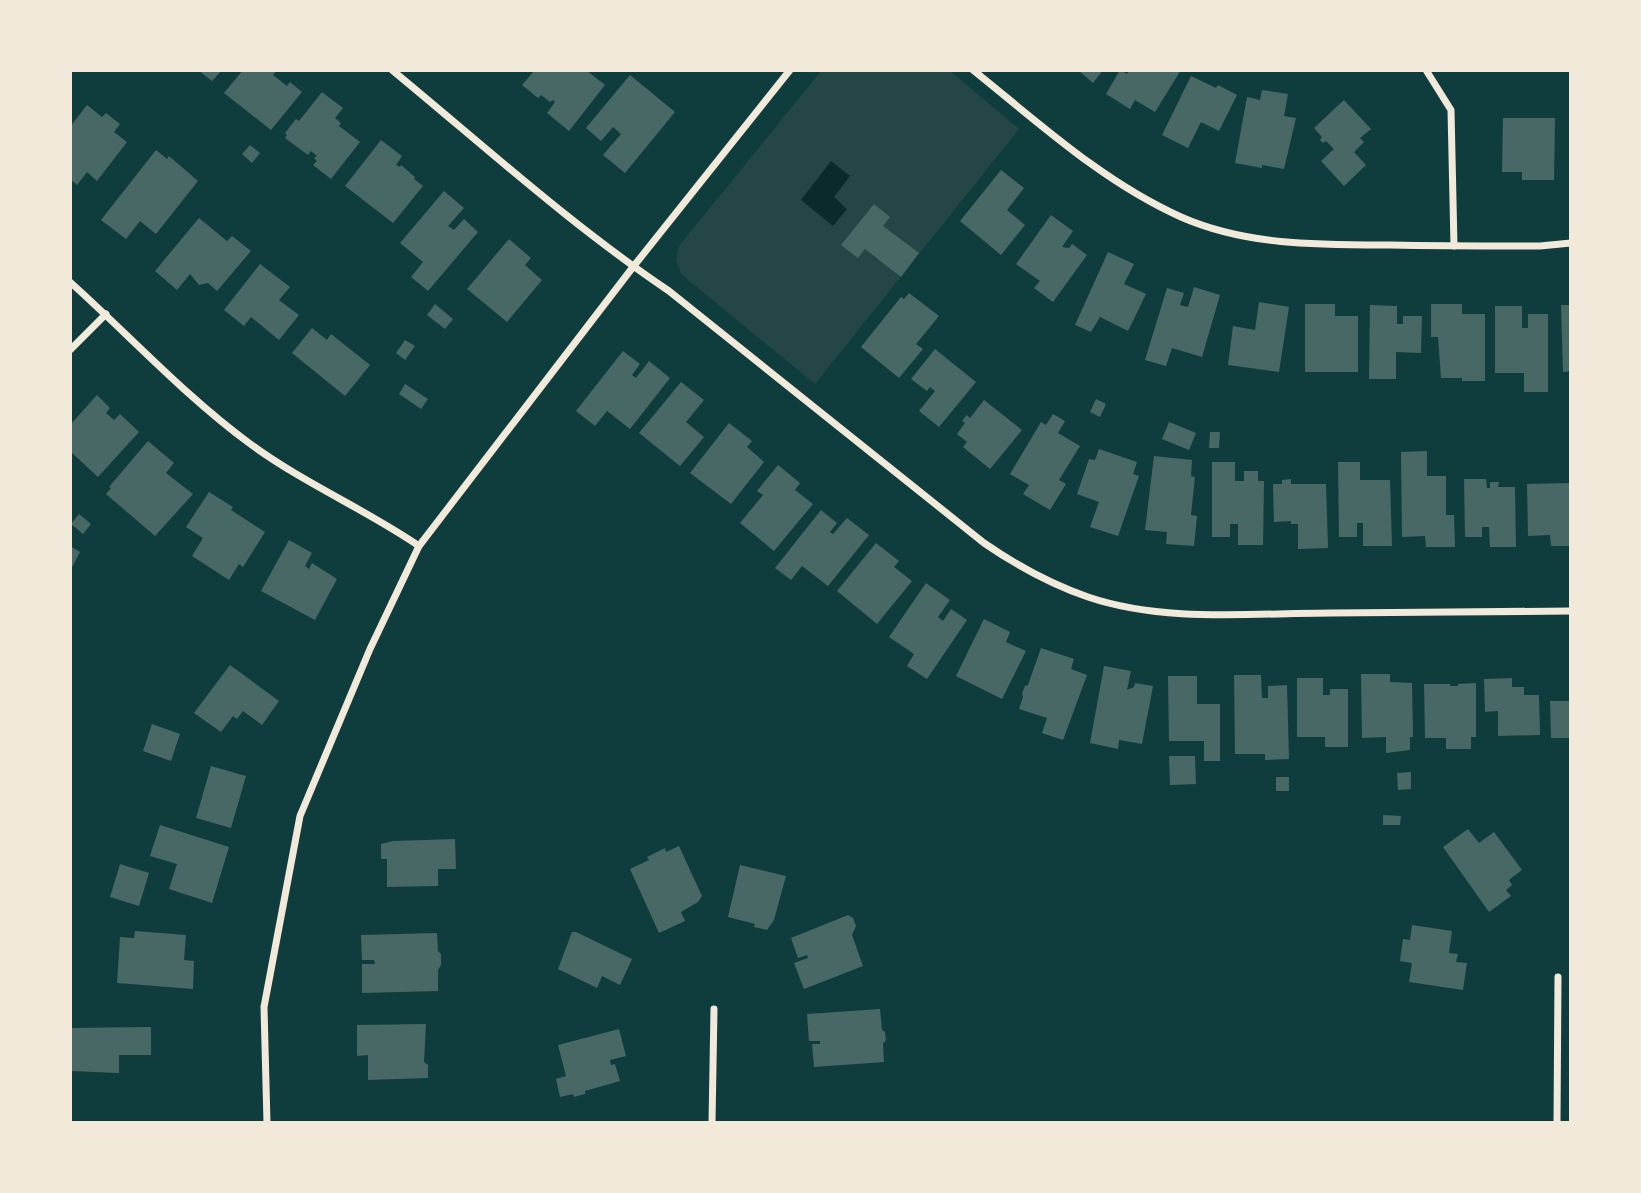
<svg xmlns="http://www.w3.org/2000/svg" width="1641" height="1193" viewBox="0 0 1641 1193" font-family="Cabin,sans-serif">
<style>
.green{fill:#244646}
.water{fill:#0a2a2b}
.building{fill:#486865}
.lines{fill:none;stroke-linecap:round;stroke-linejoin:round}
.minor{stroke:#f1e9da;stroke-width:7}
</style>
<rect width="100%" height="100%" fill="#0f3d3e"/>
<polygon class="green" points="822,70 949,70 1019,129 815,384 682,275 676,261 679,246"/>
<polygon class="water" points="831,161 850,176 834,197 847,209 833,226 801,200"/>
<g class="building">
<polygon points="198,70 222,70 212,81"/>
<polygon points="243,70 277,70 273,75 287,86 290,82 302,92 271,130 224,93"/>
<polygon points="535,70 586,70 605,85 569,131 547,113 555,102 553,100 550,102 541,95 538,98 522,85"/>
<polygon points="1078,70 1103,70 1093,83"/>
<polygon points="1120,70 1127,74 1129,70 1181,70 1155,112 1135,100 1130,109 1106,94"/>
<polygon points="630,75 675,112 625,173 603,155 621,134 613,127 601,141 586,128"/>
<polygon points="1191,76 1216,88 1218,85 1237,95 1219,131 1201,122 1188,148 1162,135"/>
<polygon points="1262,90 1288,94 1284,116 1296,118 1284,169 1262,165 1262,168 1235,163 1247,97 1260,100"/>
<polygon points="322,92 343,108 335,118 341,123 339,126 360,142 331,179 313,165 317,161 314,158 317,156 311,151 308,155 285,138 287,135 285,133 296,119 299,121"/>
<polygon points="1344,100 1371,129 1360,138 1364,142 1354,152 1366,165 1344,186 1321,161 1334,149 1326,141 1323,143 1320,140 1322,137 1314,128"/>
<polygon points="87,105 102,117 106,113 120,124 114,132 127,142 97,181 87,172 77,185 70,179 70,127"/>
<polygon points="1503,118 1555,118 1554,180 1522,180 1522,172 1502,172"/>
<polygon points="381,140 402,156 396,165 400,167 401,165 415,177 414,179 423,186 393,223 345,186"/>
<polygon points="250,145 260,153 252,163 242,154"/>
<polygon points="156,150 167,159 169,156 198,181 156,234 140,221 126,239 101,220"/>
<polygon points="1001,170 1024,188 1007,210 1025,225 1001,255 960,221"/>
<polygon points="444,191 464,208 448,226 454,230 464,219 478,232 428,291 411,277 423,262 400,243"/>
<polygon points="874,204 890,217 883,226 919,253 901,277 865,249 858,258 841,245"/>
<polygon points="1051,215 1073,231 1062,247 1069,248 1072,244 1087,255 1053,302 1034,288 1040,281 1016,264"/>
<polygon points="199,218 227,241 232,236 251,251 217,291 208,283 199,285 190,274 177,290 155,271"/>
<polygon points="509,239 531,258 525,265 542,280 507,322 467,289"/>
<polygon points="1108,252 1134,264 1124,284 1146,294 1128,331 1100,317 1091,332 1075,325"/>
<polygon points="260,264 290,287 279,300 299,315 279,340 251,317 244,326 224,310"/>
<polygon points="1194,287 1220,295 1202,357 1172,348 1166,366 1145,360 1167,288 1184,293 1180,305 1188,307"/>
<polygon points="909,293 939,316 916,344 923,349 899,378 861,347 901,297 904,299"/>
<polygon points="1259,302 1289,307 1279,372 1228,365 1233,326 1255,330"/>
<polygon points="435,304 453,319 445,329 427,315"/>
<polygon points="1305,304 1335,304 1335,316 1358,316 1358,372 1305,372"/>
<polygon points="1431,304 1462,304 1462,314 1485,314 1485,381 1462,381 1462,378 1441,378 1438,337 1431,337"/>
<polygon points="1370,305 1397,306 1397,324 1403,324 1403,316 1422,316 1421,353 1396,352 1396,379 1369,379"/>
<polygon points="1561,305 1571,305 1571,371 1563,372"/>
<polygon points="1495,306 1522,306 1522,328 1528,328 1528,314 1548,314 1548,392 1524,392 1524,373 1495,373"/>
<polygon points="312,328 327,340 331,334 370,365 345,396 292,353"/>
<polygon points="405,340 415,346 405,360 396,353"/>
<polygon points="935,349 976,382 939,427 919,411 935,391 930,387 927,391 911,379"/>
<polygon points="623,351 640,364 632,375 636,378 649,361 670,378 630,429 607,411 595,426 576,411"/>
<polygon points="681,382 704,400 686,422 704,437 680,466 639,433"/>
<polygon points="405,384 428,399 421,409 399,394"/>
<polygon points="97,395 110,408 106,413 114,420 120,414 139,432 98,477 72,453 70,455 70,425"/>
<polygon points="1096,399 1106,404 1100,417 1090,412"/>
<polygon points="984,400 1022,430 990,469 963,447 967,442 957,434 965,423 962,421 967,415 970,418"/>
<polygon points="1053,414 1065,421 1058,433 1080,446 1059,480 1066,484 1050,510 1023,494 1029,485 1010,474 1041,422 1046,425"/>
<polygon points="1169,422 1196,433 1189,450 1162,439"/>
<polygon points="729,423 752,441 747,447 764,462 731,504 690,473"/>
<polygon points="1210,432 1220,432 1219,448 1209,448"/>
<polygon points="148,441 174,463 166,473 193,494 155,536 106,494 111,488 109,487"/>
<polygon points="1099,449 1137,462 1133,474 1139,476 1118,536 1090,527 1099,502 1077,494 1089,459 1095,460"/>
<polygon points="1427,451 1427,476 1446,476 1446,515 1454,515 1455,547 1426,547 1425,536 1402,537 1401,452"/>
<polygon points="1154,456 1192,460 1191,476 1195,477 1191,515 1197,516 1194,546 1166,544 1167,532 1145,530"/>
<polygon points="1212,462 1235,462 1235,481 1244,481 1244,471 1258,471 1258,481 1264,481 1263,545 1238,545 1238,524 1230,524 1230,537 1212,537"/>
<polygon points="1338,462 1360,462 1360,480 1390,480 1392,546 1363,546 1363,523 1357,523 1357,537 1339,537"/>
<polygon points="778,465 800,483 795,490 813,504 774,551 740,523 763,495 757,491"/>
<polygon points="1291,479 1291,484 1326,484 1328,548 1298,549 1298,524 1291,524 1291,521 1274,522 1273,484 1282,484 1282,480"/>
<polygon points="1464,479 1486,479 1487,488 1490,488 1490,482 1499,482 1498,487 1515,487 1516,547 1490,547 1489,527 1482,527 1482,537 1465,537"/>
<polygon points="1571,483 1571,546 1551,546 1550,535 1528,536 1527,484"/>
<polygon points="209,492 233,507 231,510 265,532 243,567 239,564 229,580 192,556 203,538 186,527"/>
<polygon points="821,510 837,523 830,532 833,534 847,518 869,535 828,586 802,566 791,580 775,568"/>
<polygon points="79,514 91,524 83,534 71,524"/>
<polygon points="289,540 312,553 305,566 309,569 312,563 337,579 315,620 261,591"/>
<polygon points="876,543 899,561 894,567 912,581 877,624 837,591"/>
<polygon points="70,546 80,552 70,571"/>
<polygon points="926,583 950,600 938,617 943,621 951,609 967,620 927,679 907,666 914,654 889,637"/>
<polygon points="984,619 1010,632 1006,642 1026,651 1002,699 956,676"/>
<polygon points="1041,648 1074,659 1071,669 1087,675 1063,740 1042,733 1047,718 1019,709 1023,697 1022,693 1025,686 1028,685"/>
<polygon points="230,665 279,701 262,725 243,711 237,719 233,716 221,732 194,713"/>
<polygon points="1104,666 1131,671 1127,690 1134,687 1135,683 1153,686 1142,744 1119,740 1118,749 1090,743"/>
<polygon points="1361,674 1390,674 1390,682 1412,683 1413,737 1410,737 1410,750 1386,753 1386,737 1362,738"/>
<polygon points="1234,675 1261,675 1262,698 1268,698 1268,686 1287,685 1289,759 1265,760 1265,754 1235,754"/>
<polygon points="1168,676 1197,676 1197,704 1220,704 1220,761 1204,761 1204,741 1169,741"/>
<polygon points="1297,678 1323,678 1323,695 1330,695 1330,689 1348,689 1348,747 1325,747 1325,737 1297,737"/>
<polygon points="1512,678 1512,687 1524,687 1524,695 1539,695 1540,735 1498,736 1498,711 1485,712 1484,679"/>
<polygon points="1476,683 1476,737 1471,737 1471,749 1446,749 1446,738 1425,738 1424,684 1450,684 1450,686 1458,686 1458,684"/>
<polygon points="1550,701 1571,701 1571,738 1551,738"/>
<polygon points="152,724 180,734 171,761 143,751"/>
<polygon points="1169,756 1195,756 1196,784 1170,785"/>
<polygon points="211,766 246,776 231,828 196,818"/>
<polygon points="1411,772 1411,789 1398,790 1397,773"/>
<rect x="1276" y="777" width="13" height="14"/>
<polygon points="1383,815 1401,816 1400,825 1383,825"/>
<polygon points="160,825 229,847 212,903 169,889 177,864 150,856"/>
<polygon points="1468,829 1479,843 1494,832 1522,870 1509,880 1512,885 1506,890 1511,896 1489,912 1443,847"/>
<polygon points="455,839 456,869 438,869 438,886 387,887 387,859 381,859 381,844 393,841"/>
<polygon points="679,846 702,896 698,902 681,912 685,921 659,933 630,869 649,860 647,857 665,848 666,852"/>
<polygon points="120,864 149,873 139,906 110,897"/>
<polygon points="740,865 786,876 774,920 767,930 754,927 755,924 728,917"/>
<polygon points="848,915 853,918 856,926 852,935 863,966 804,989 794,963 808,958 807,955 798,958 791,938"/>
<polygon points="1412,925 1452,931 1449,953 1458,954 1456,962 1467,963 1463,990 1409,982 1412,963 1400,961 1403,939 1410,940"/>
<polygon points="135,931 186,935 184,960 194,961 193,989 117,983 120,937 134,938"/>
<polygon points="572,932 576,932 632,959 620,985 602,976 597,988 558,969"/>
<polygon points="437,933 438,951 441,954 441,965 438,970 438,991 362,993 362,964 375,964 374,960 362,960 361,935"/>
<polygon points="880,1009 882,1030 885,1032 886,1040 883,1044 884,1062 814,1067 812,1044 820,1044 820,1041 809,1041 807,1014"/>
<polygon points="426,1024 424,1062 428,1065 428,1078 368,1080 368,1055 357,1056 357,1025"/>
<polygon points="151,1027 151,1055 119,1055 119,1073 70,1071 70,1028"/>
<polygon points="619,1029 626,1056 610,1060 611,1065 615,1064 620,1081 585,1091 585,1094 574,1097 573,1094 560,1097 556,1079 566,1076 558,1045"/>
</g>
<g class="lines">
<g class="minor">
<path d="M392,70C483,145 571,225 669,291L984,543C1016,565 1050,584 1088,597C1165,623 1251,613 1331,613C1411,612 1491,612 1571,611"/>
<path d="M973,70C1039,123 1103,182 1181,217C1247,246 1320,245 1391,245C1440,246 1490,246 1540,246L1571,243"/>
<polyline points="1426,70 1451,110 1454,246"/>
<path d="M70,282C130,336 184,395 249,443C303,483 365,509 419,546"/>
<polyline points="70,350 106,314"/>
<polyline points="267,1123 264,1007 300,816 370,649 419,546 633,267 790,70"/>
<polyline points="712,1123 714,1009"/>
<polyline points="1557,1123 1558,977"/>
</g>
</g>
<rect width="1641" height="1193" fill="none" stroke="#f1e9da" stroke-width="144"/>
</svg>
